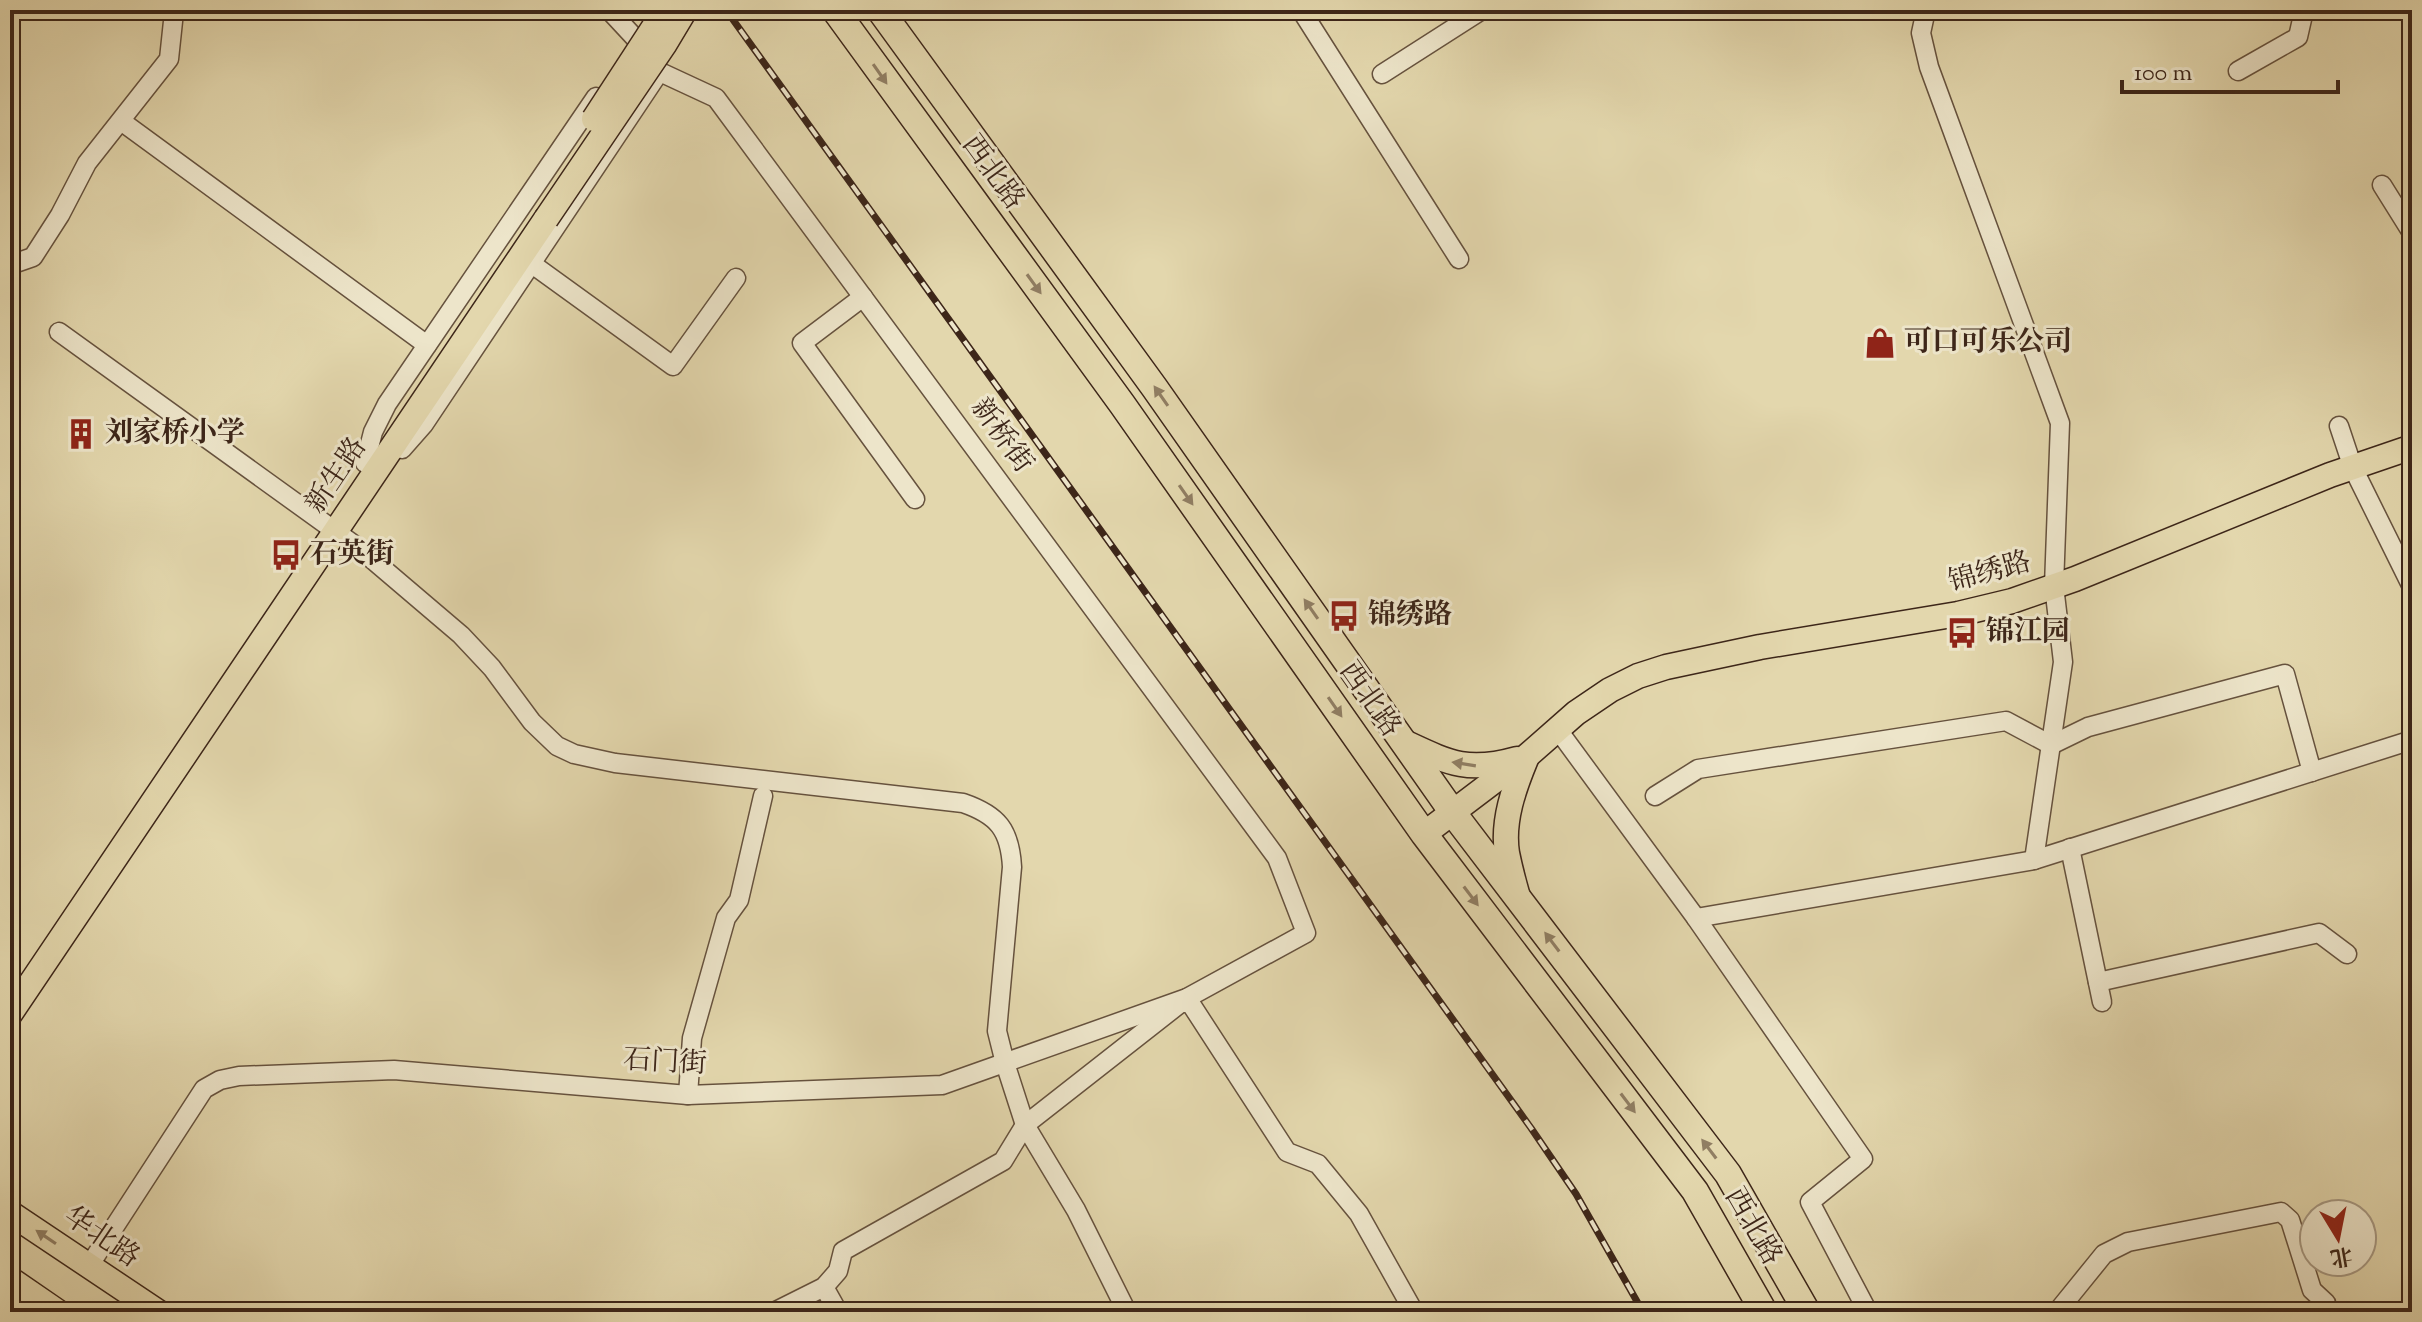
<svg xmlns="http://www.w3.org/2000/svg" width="2422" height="1322" viewBox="0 0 2422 1322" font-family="'Sorts Mill Goudy','Noto Serif SC',serif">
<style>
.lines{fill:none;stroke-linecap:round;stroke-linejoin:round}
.minor-casing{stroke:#66523e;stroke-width:21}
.major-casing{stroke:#3d2619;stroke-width:27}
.highway-casing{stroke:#3d2619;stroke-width:29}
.minor{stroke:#ede5ca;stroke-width:18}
.major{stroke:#e3d7ad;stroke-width:24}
.highway{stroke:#e3d7ad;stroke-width:26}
.rail-casing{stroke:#3d2619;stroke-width:7}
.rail{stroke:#ede5ca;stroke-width:4;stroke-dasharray:12;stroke-linecap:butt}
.major-bridge-casing{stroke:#3d2619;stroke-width:27;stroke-linecap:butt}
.major-bridge{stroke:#e3d7ad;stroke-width:24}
.oneway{fill:#907e63}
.labels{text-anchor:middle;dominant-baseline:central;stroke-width:6;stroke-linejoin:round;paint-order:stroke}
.street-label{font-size:28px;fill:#3d2619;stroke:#ede5ca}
.poi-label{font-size:28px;font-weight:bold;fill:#3d2619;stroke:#ede5ca;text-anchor:start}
</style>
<rect width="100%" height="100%" fill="#e3d7ad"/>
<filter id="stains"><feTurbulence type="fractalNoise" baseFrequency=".0025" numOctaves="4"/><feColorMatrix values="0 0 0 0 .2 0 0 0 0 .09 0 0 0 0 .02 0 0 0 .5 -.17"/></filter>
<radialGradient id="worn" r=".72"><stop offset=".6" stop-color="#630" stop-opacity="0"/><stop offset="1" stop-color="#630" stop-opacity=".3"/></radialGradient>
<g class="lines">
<defs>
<g id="minor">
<polyline points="1301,10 1459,259"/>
<polyline points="1926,10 1921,33 1929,67 2060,423 2054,586 2063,662 2034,860"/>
<polyline points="2238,71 2298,37 2303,15 2294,10"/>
<polyline points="1382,74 1482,10"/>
<polyline points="121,121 427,345"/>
<polyline points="2382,185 2412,233"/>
<polyline points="532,264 673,366 736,278"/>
<polyline points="10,265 33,257 60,215 87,163 169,59 174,12"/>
<polyline points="863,297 802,343 915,499"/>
<path d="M59,332L360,549L461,635L492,668L532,722L557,746L574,754L615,763L963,803C998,815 1010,830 1012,867L997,1031L1005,1063L1025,1125L1076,1210L1127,1312"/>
<polyline points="2339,426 2353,468 2412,587"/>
<polyline points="402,449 424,424 656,77"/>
<polyline points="365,463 373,432 387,404 596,97"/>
<polyline points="1558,730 1696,918 1863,1159 1810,1202 1868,1312"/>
<polyline points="1655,796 1698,769 2006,721 2051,745 2088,727 2285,674 2312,772"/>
<polyline points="2070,848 2102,1002"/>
<polyline points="1696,918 2034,860 2412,740"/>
<polyline points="2098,982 2319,933 2347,954"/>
<polyline points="688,1095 692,1038 726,918 739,900 763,796"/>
<polyline points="89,1266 204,1089 220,1080 239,1076 394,1070 688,1095 942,1085 1187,998 1306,933 1277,858 716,98 660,72 635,38 609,10"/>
<polyline points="824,1287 838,1312"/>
<polyline points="774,1312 824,1287 838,1271 843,1251 1003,1161 1025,1125 1187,998 1287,1152 1318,1164 1359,1214 1414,1312"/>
<polyline points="2057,1312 2104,1254 2128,1242 2281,1212 2290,1220 2312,1290 2326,1303"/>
</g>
<g id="major">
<path d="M1404,742C1449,763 1467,773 1517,759"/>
<polyline points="1424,834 1527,756 1576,713 1610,690 1638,676 1666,667 1760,647 1958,614 2012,601 2075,579 2330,475 2412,447"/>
<path d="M1518,897C1514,883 1510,868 1507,853C1502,821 1514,788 1526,759"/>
<polyline points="10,1014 546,219"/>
<polyline points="10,1213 158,1312"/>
<polyline points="10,1279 58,1312"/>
</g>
<g id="highway">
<polyline points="835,10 1122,404 1424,834 1695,1191 1764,1312"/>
<polyline points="880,10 1154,387 1456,817 1728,1174 1807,1312"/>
</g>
</defs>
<use href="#minor" class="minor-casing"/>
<use href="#major" class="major-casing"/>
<use href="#highway" class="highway-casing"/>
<use href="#minor" class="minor"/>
<use href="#major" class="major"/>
<use href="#highway" class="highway"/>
<defs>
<polyline id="rail" points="726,10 1531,1128 1576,1194 1643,1312"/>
</defs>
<use href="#rail" class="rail-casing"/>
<use href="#rail" class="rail"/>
<defs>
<g id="major-bridge">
<polyline points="594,119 665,10"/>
<polyline points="546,219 664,45 685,10"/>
</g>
</defs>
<use href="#major-bridge" class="major-bridge-casing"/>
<use href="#major-bridge" class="major-bridge"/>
</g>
<defs><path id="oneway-solid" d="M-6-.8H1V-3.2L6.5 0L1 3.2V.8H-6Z" transform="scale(2)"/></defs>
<g class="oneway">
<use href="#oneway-solid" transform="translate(880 74) rotate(55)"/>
<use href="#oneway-solid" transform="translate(1034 284) rotate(54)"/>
<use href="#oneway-solid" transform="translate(1161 396) rotate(-125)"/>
<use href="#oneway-solid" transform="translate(1186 495) rotate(55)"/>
<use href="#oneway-solid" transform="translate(1311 609) rotate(-125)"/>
<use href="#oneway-solid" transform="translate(1335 707) rotate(55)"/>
<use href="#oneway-solid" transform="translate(1464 764) rotate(-171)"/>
<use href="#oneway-solid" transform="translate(1471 896) rotate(53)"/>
<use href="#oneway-solid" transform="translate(1552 942) rotate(-127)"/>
<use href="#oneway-solid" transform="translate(1628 1103) rotate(53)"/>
<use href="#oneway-solid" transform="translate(1709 1149) rotate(-127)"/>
<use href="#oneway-solid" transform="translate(46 1237) rotate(-146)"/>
</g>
<defs>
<symbol id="shop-bare" viewBox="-9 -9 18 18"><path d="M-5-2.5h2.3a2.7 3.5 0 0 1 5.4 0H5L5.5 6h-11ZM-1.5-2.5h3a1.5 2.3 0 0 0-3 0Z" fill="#8f2418" stroke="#ede5ca" stroke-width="2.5" paint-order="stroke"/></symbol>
<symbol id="building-bare" viewBox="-9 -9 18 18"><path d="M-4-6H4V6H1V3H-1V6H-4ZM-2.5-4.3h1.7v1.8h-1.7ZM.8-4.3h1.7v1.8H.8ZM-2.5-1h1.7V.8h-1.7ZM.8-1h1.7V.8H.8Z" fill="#8f2418" stroke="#ede5ca" stroke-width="2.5" paint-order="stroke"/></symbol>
<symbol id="bus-bare" viewBox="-9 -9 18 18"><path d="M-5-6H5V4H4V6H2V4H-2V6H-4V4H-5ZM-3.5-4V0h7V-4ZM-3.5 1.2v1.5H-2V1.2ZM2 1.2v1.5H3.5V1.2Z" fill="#8f2418" stroke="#ede5ca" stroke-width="2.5" paint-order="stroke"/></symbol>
</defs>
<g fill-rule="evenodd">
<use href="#shop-bare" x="1858" y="321" width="44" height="44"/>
<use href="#building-bare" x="59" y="412" width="44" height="44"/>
<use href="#bus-bare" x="264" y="533" width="44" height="44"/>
<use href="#bus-bare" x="1322" y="594" width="44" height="44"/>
<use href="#bus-bare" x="1940" y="611" width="44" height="44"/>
</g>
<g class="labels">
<g class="street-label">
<text transform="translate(992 173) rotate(54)">西北路</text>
<text transform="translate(1001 436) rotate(54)">新桥街</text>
<text transform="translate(337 476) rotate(-56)">新生路</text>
<text transform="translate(1990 573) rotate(-15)">锦绣路</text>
<text transform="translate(1369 700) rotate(55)">西北路</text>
<text transform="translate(665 1063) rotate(3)">石门街</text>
<text transform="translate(1752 1227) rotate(60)">西北路</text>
<text transform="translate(101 1238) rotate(34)">华北路</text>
</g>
<g class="poi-label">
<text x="1904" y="343">可口可乐公司</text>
<text x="105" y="434">刘家桥小学</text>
<text x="310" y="555">石英街</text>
<text x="1368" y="616">锦绣路</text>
<text x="1986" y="633">锦江园</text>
</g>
</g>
<rect width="2422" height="1322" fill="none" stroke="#e3d7ad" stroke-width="40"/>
<rect x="12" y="12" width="2398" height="1298" fill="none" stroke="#3d2619" stroke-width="4"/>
<rect x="20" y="20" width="2382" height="1282" fill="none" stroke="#3d2619" stroke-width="2"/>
<g transform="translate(2338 1238) rotate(170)"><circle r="38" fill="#ede5ca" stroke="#a79983" stroke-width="2"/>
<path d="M0-6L14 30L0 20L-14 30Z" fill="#8f2418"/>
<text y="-12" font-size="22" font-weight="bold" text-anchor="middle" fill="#3d2619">北</text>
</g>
<path d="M2122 80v12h216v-12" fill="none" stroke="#3d2619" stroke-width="4"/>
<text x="2134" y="80" font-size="24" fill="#3d2619" stroke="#ede5ca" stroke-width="6" paint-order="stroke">100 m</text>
<rect width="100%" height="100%" filter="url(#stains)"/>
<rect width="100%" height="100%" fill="url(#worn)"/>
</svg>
